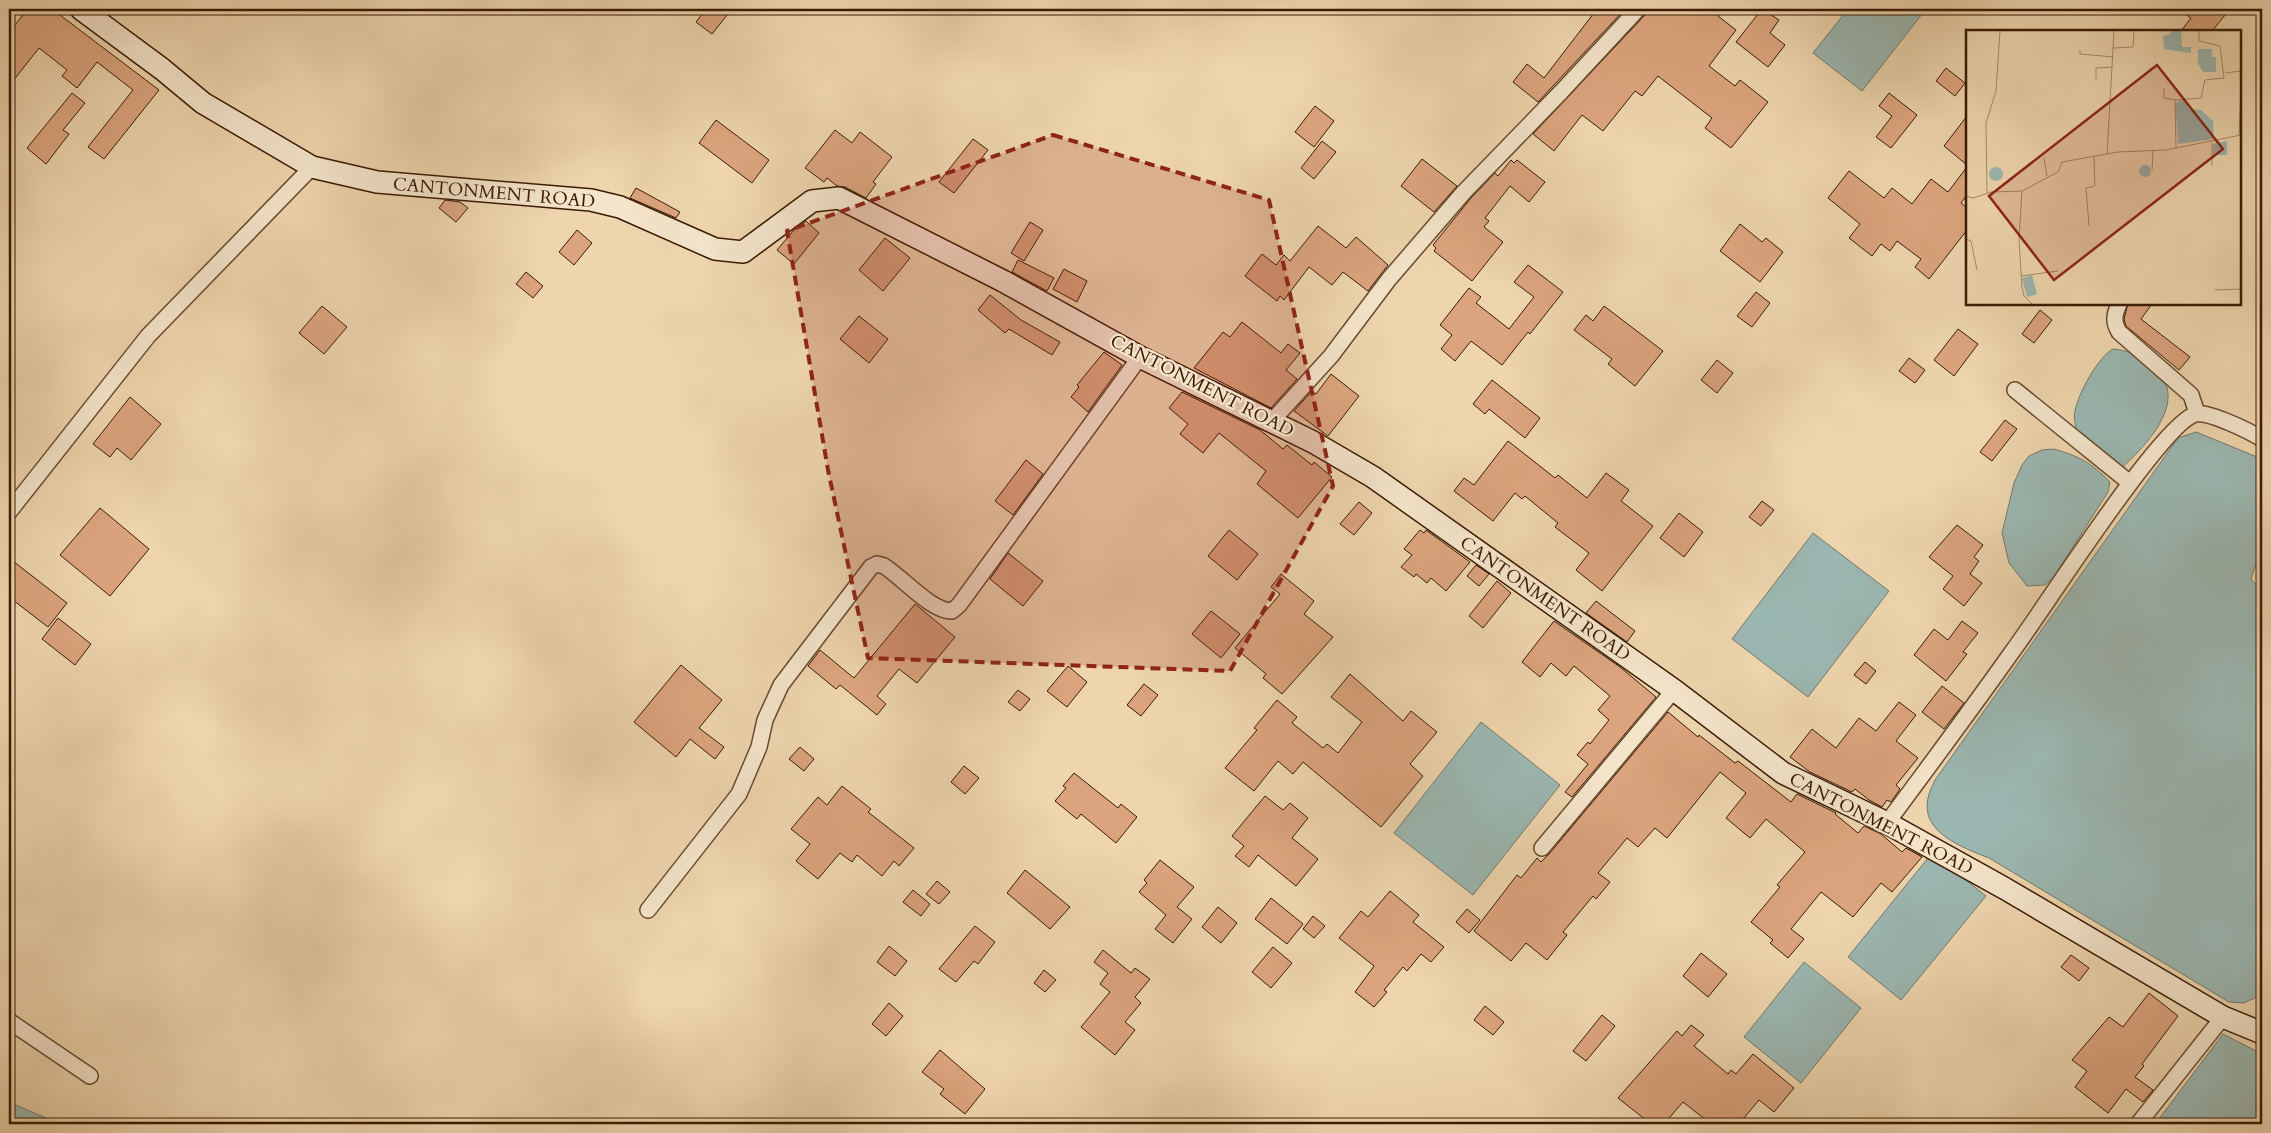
<svg xmlns="http://www.w3.org/2000/svg" width="2271" height="1133" viewBox="0 0 2271 1133" font-family="Cardo,serif">
<style>
.water{fill:#9bb7b1;stroke:#74796b}
.building{fill:#dba47e;stroke:#3a1b03}
.lines{fill:none;stroke-linecap:round;stroke-linejoin:round}
.minor-casing{stroke:#674a2e;stroke-width:18}
.secondary-casing{stroke:#3a1b03;stroke-width:24}
.minor{stroke:#f4e4ca;stroke-width:15}
.secondary{stroke:#f4e4ca;stroke-width:21}
.marked{fill:#8f2418;fill-opacity:0.2;stroke:#8f2418;stroke-width:4;stroke-dasharray:10 6;stroke-linejoin:round}
.labels{text-anchor:middle;dominant-baseline:central;stroke-width:4.5;stroke-linejoin:round;paint-order:stroke}
.street-label{font-size:18px;fill:#3a1b03;stroke:#f4e4ca}
.inset-road{fill:none;stroke:#a68b69;stroke-width:1}
.view{fill:#8f2418;fill-opacity:0.15;stroke:#8f2418;stroke-width:2.5}
.inset-edge{fill:none;stroke:#3a1b03;stroke-width:2.5}
</style>
<rect width="100%" height="100%" fill="#eed5ad"/>
<filter id="stains"><feTurbulence type="fractalNoise" baseFrequency=".004" numOctaves="4"/><feColorMatrix values="0 0 0 0 .2 0 0 0 0 .09 0 0 0 0 .02 0 0 0 .5 -.17"/></filter>
<radialGradient id="worn" r=".72"><stop offset=".6" stop-color="#630" stop-opacity="0"/><stop offset="1" stop-color="#630" stop-opacity=".3"/></radialGradient>
<g class="water">
<polygon points="1848,9 1926,9 1862,91 1813,53"/>
<path d="M2113,349C2128,350 2139,356 2151,366C2154,370 2159,373 2162,377C2184,408 2141,451 2119,470L2076,431C2076,425 2073,417 2075,411C2078,394 2098,357 2113,349Z"/>
<path d="M2196,432L2262,459V545L2251,579L2262,592V995L2243,1003L2229,1002L1989,858C1964,848 1920,833 1928,798C1929,792 1933,785 1935,780L2178,438Z"/>
<path d="M2054,449C2081,457 2090,462 2110,482L2108,492L2053,578L2045,585L2027,586L2009,563L2002,533L2014,483L2022,465L2029,456L2042,450Z"/>
<polygon points="1813,533 1889,591 1808,697 1732,639"/>
<polygon points="1481,722 1560,785 1473,895 1394,833"/>
<polygon points="1932,853 1986,896 1901,1000 1848,957"/>
<polygon points="1804,962 1861,1008 1801,1083 1744,1037"/>
<polygon points="2223,1034 2262,1054 2262,1124 2157,1124 2156,1123"/>
<polygon points="9,1102 60,1124 9,1124"/>
</g>
<g class="building">
<polygon points="28,9 52,9 159,90 104,159 88,147 133,90 97,62 77,88 62,76 67,70 39,48 9,86 9,32"/>
<polygon points="706,9 732,9 712,34 696,22"/>
<polygon points="1597,9 1625,9 1538,102 1513,82 1527,64 1544,78"/>
<polygon points="1647,9 1724,9 1718,16 1736,30 1709,66 1735,86 1740,80 1768,102 1731,148 1705,128 1712,118 1658,76 1642,96 1635,91 1603,131 1582,115 1554,151 1533,134 1645,15"/>
<polygon points="1762,9 1779,20 1770,33 1785,45 1768,67 1736,42"/>
<polygon points="2178,9 2230,9 2212,31 2181,31 2191,18"/>
<polygon points="1946,68 1965,83 1955,96 1936,81"/>
<polygon points="72,93 85,103 63,130 69,134 46,164 27,148"/>
<polygon points="1889,93 1917,115 1891,148 1876,137 1892,116 1879,106"/>
<polygon points="1315,106 1334,121 1314,147 1295,132"/>
<polygon points="1967,116 1967,165 1944,146"/>
<polygon points="716,120 769,160 752,183 699,143"/>
<polygon points="835,130 852,143 860,132 892,157 873,182 876,184 866,198 845,187 837,186 827,178 824,182 805,168"/>
<polygon points="973,139 988,150 954,193 939,182"/>
<polygon points="1322,141 1336,152 1314,179 1301,168"/>
<polygon points="1422,159 1457,186 1434,212 1401,186"/>
<polygon points="1511,160 1514,163 1517,160 1545,182 1529,202 1510,186 1485,218 1489,221 1484,227 1503,242 1472,281 1434,251 1436,248 1433,245 1471,198 1495,173 1498,176"/>
<polygon points="1967,167 1967,195 1961,203 1967,208 1967,230 1929,279 1915,267 1921,259 1897,241 1890,251 1881,244 1872,256 1849,238 1860,224 1828,198 1849,171 1884,198 1892,188 1912,204 1931,179 1948,192"/>
<polygon points="636,188 680,212 676,218 630,198"/>
<polygon points="445,200 460,202 468,208 456,222 439,208"/>
<polygon points="806,221 819,233 794,264 777,250 794,230"/>
<polygon points="1030,222 1043,230 1024,261 1011,253"/>
<polygon points="1740,224 1762,242 1766,238 1783,252 1760,282 1720,251"/>
<polygon points="1318,226 1346,248 1356,237 1388,265 1368,291 1343,272 1332,285 1309,267 1284,300 1280,296 1277,301 1245,276 1262,254 1276,265 1284,255 1290,261"/>
<polygon points="577,230 592,243 574,265 559,252"/>
<polygon points="885,238 910,258 883,291 859,270"/>
<polygon points="1018,260 1054,278 1047,291 1012,272"/>
<polygon points="1528,265 1563,292 1530,334 1528,332 1502,365 1471,341 1455,361 1441,349 1452,335 1440,325 1469,288 1481,297 1476,303 1509,329 1534,297 1514,282"/>
<polygon points="1064,269 1087,281 1077,302 1053,289"/>
<polygon points="526,272 543,286 533,298 516,284"/>
<polygon points="1756,292 1770,303 1752,327 1737,316"/>
<polygon points="990,295 1021,320 1060,342 1052,355 1009,329 1005,333 978,310"/>
<polygon points="2128,304 2152,304 2141,319 2190,357 2179,370 2126,326 2124,319"/>
<polygon points="322,306 347,327 324,354 299,333"/>
<polygon points="1604,306 1663,351 1635,386 1608,364 1612,359 1574,330 1586,315 1593,321"/>
<polygon points="2040,310 2052,320 2034,343 2022,334"/>
<polygon points="859,316 888,339 869,363 840,339"/>
<polygon points="1242,322 1281,353 1288,344 1300,353 1286,370 1297,379 1271,408 1194,368 1223,332 1230,337"/>
<polygon points="1958,329 1978,344 1954,376 1934,360"/>
<polygon points="1104,352 1122,365 1088,412 1071,397 1079,387 1077,385"/>
<polygon points="1909,358 1925,370 1915,383 1899,371"/>
<polygon points="1717,360 1733,373 1717,393 1701,380"/>
<polygon points="1331,374 1359,396 1328,436 1294,411 1312,391 1316,394"/>
<polygon points="1492,380 1540,418 1525,438 1489,409 1485,414 1473,404"/>
<polygon points="1182,392 1260,430 1283,449 1287,445 1312,465 1314,462 1332,477 1298,518 1257,484 1266,471 1219,433 1203,453 1180,434 1188,424 1169,408"/>
<polygon points="130,397 161,424 131,460 117,448 110,457 93,444"/>
<polygon points="2005,420 2017,429 1992,461 1980,452"/>
<polygon points="1508,441 1555,478 1558,475 1587,498 1606,473 1629,490 1621,501 1653,526 1602,591 1576,570 1589,553 1555,527 1558,523 1525,496 1522,499 1515,493 1493,521 1454,491 1464,478 1474,485"/>
<polygon points="1026,460 1043,474 1013,515 995,501"/>
<polygon points="1762,501 1774,510 1761,526 1749,517"/>
<polygon points="1359,502 1372,513 1354,535 1340,524"/>
<polygon points="100,508 149,549 110,596 60,555"/>
<polygon points="1679,513 1703,532 1684,557 1660,538"/>
<polygon points="1957,525 1983,545 1974,557 1979,561 1970,574 1982,583 1964,606 1943,589 1953,576 1929,557"/>
<polygon points="1229,530 1258,554 1237,580 1208,556"/>
<polygon points="1420,530 1424,533 1426,530 1470,562 1446,591 1431,578 1427,583 1416,574 1414,577 1401,567 1412,555 1404,549"/>
<polygon points="1008,553 1043,581 1023,606 990,579"/>
<polygon points="9,558 67,603 48,627 9,597"/>
<polygon points="1476,565 1489,574 1479,586 1467,576"/>
<polygon points="1281,574 1314,601 1304,614 1333,637 1282,694 1263,678 1266,674 1235,648 1280,594 1271,587"/>
<polygon points="1497,581 1511,593 1483,628 1469,616"/>
<polygon points="1596,601 1635,631 1627,642 1586,613"/>
<polygon points="915,604 955,637 917,683 899,669 877,696 886,704 877,715 840,685 836,689 808,666 820,650 854,678"/>
<polygon points="1211,611 1240,634 1221,658 1192,634"/>
<polygon points="58,618 91,644 75,665 42,639"/>
<polygon points="1554,621 1620,667 1656,697 1572,797 1565,792 1588,764 1577,755 1588,742 1590,744 1609,720 1598,710 1610,696 1574,666 1566,676 1551,663 1540,677 1522,662"/>
<polygon points="1962,621 1978,633 1963,652 1967,654 1946,681 1914,655 1934,629 1948,640"/>
<polygon points="1865,662 1876,671 1866,684 1854,675"/>
<polygon points="681,665 722,700 699,728 724,747 715,759 690,739 676,757 634,722"/>
<polygon points="1068,666 1087,682 1067,707 1047,691"/>
<polygon points="1350,674 1403,721 1411,711 1437,732 1410,764 1423,776 1381,827 1303,762 1293,774 1278,761 1254,791 1225,768 1257,730 1254,728 1277,700 1297,717 1292,723 1323,748 1327,744 1338,753 1362,722 1331,697"/>
<polygon points="1144,684 1158,695 1141,716 1127,705"/>
<polygon points="1942,686 1964,703 1944,729 1922,712"/>
<polygon points="1018,690 1030,699 1020,711 1008,702"/>
<polygon points="1899,702 1916,715 1896,741 1918,758 1896,785 1900,789 1891,802 1887,800 1882,807 1869,800 1855,789 1852,792 1810,772 1790,757 1812,729 1836,748 1859,718 1876,731"/>
<polygon points="1668,712 1698,737 1699,735 1735,763 1738,761 1791,802 1797,794 1836,813 1835,814 1858,833 1864,826 1881,834 1902,852 1906,848 1922,857 1892,892 1881,883 1853,917 1821,892 1791,929 1804,939 1788,958 1770,943 1773,940 1751,922 1780,887 1777,885 1805,852 1766,819 1750,838 1726,818 1746,793 1720,772 1667,838 1655,828 1638,847 1627,838 1598,873 1610,882 1596,899 1593,896 1563,932 1567,935 1547,960 1526,943 1511,961 1474,931 1517,875 1521,878 1537,858 1541,862 1549,854"/>
<polygon points="800,747 814,759 804,771 789,759"/>
<polygon points="964,766 979,778 965,794 951,782"/>
<polygon points="1074,773 1118,808 1121,804 1137,817 1116,843 1081,814 1077,819 1055,801 1066,788 1063,786"/>
<polygon points="842,786 871,809 868,812 914,848 899,866 894,861 882,876 857,855 852,862 840,853 818,879 796,861 810,844 791,829 818,797 827,805"/>
<polygon points="1265,796 1283,810 1290,803 1308,818 1292,838 1318,859 1296,886 1258,855 1249,867 1235,856 1244,846 1232,836"/>
<polygon points="1160,860 1194,887 1177,907 1192,919 1173,943 1155,929 1166,915 1139,892 1147,883 1144,880"/>
<polygon points="1025,870 1070,907 1050,929 1007,893"/>
<polygon points="937,881 950,892 939,904 926,894"/>
<polygon points="913,890 930,904 921,916 903,902"/>
<polygon points="1390,891 1419,915 1413,922 1444,947 1431,962 1421,954 1407,971 1403,967 1384,990 1387,992 1374,1007 1355,992 1374,966 1339,938 1361,911 1368,917"/>
<polygon points="1271,898 1303,924 1287,944 1255,919"/>
<polygon points="1218,907 1237,923 1221,943 1202,927"/>
<polygon points="1467,909 1480,920 1469,933 1456,922"/>
<polygon points="1313,916 1325,926 1314,938 1303,929"/>
<polygon points="975,926 995,942 978,964 974,961 956,982 939,969"/>
<polygon points="889,946 907,961 895,976 877,962"/>
<polygon points="1273,947 1292,963 1271,988 1252,972"/>
<polygon points="1103,950 1131,973 1135,968 1150,979 1135,997 1141,1003 1125,1022 1135,1030 1115,1055 1081,1027 1110,992 1100,984 1108,973 1094,962"/>
<polygon points="1701,953 1727,974 1708,997 1683,976"/>
<polygon points="2071,955 2089,968 2079,981 2061,967"/>
<polygon points="1044,970 1056,980 1045,992 1034,983"/>
<polygon points="2149,993 2178,1016 2142,1064 2144,1066 2135,1077 2153,1090 2143,1102 2126,1089 2108,1113 2075,1087 2087,1071 2072,1060 2109,1017 2123,1027"/>
<polygon points="889,1003 903,1016 886,1036 872,1024"/>
<polygon points="1485,1006 1504,1022 1493,1035 1474,1020"/>
<polygon points="1602,1015 1615,1026 1586,1061 1573,1051"/>
<polygon points="1691,1025 1704,1035 1694,1046 1728,1074 1731,1070 1736,1074 1753,1054 1794,1088 1774,1112 1759,1100 1739,1124 1711,1124 1683,1102 1664,1124 1651,1124 1618,1098 1677,1031 1682,1036"/>
<polygon points="940,1050 985,1089 965,1114 940,1094 944,1089 922,1072"/>
</g>
<g class="lines">
<defs>
<g id="minor">
<path d="M2119,304C2114,315 2113,322 2119,332L2191,395L2197,413"/>
<polyline points="2015,390 2130,483"/>
<polyline points="1271,422 1331,356 1389,279 1464,192 1561,92 1638,9"/>
<polyline points="9,512 148,336 312,167"/>
<path d="M1887,823C1929,766 1971,710 2012,652C2040,615 2163,421 2196,414C2209,411 2251,432 2262,439"/>
<polyline points="1542,848 1674,690"/>
<path d="M648,910L739,794L759,747L765,720L781,685L871,567L877,564L884,566C903,578 931,611 952,611L959,605L1140,357"/>
<polyline points="9,1021 90,1076"/>
<polyline points="2138,1124 2223,1017"/>
</g>
<polyline id="secondary" points="81,9 162,69 203,103 312,167 377,182 591,200 620,207 715,249 743,252 812,201 839,198 1003,281 1140,357 1313,442 1373,477 1674,690 1783,773 1887,823 2004,888 2223,1017 2262,1033"/>
</defs>
<use href="#minor" class="minor-casing"/>
<use href="#secondary" class="secondary-casing"/>
<use href="#minor" class="minor"/>
<use href="#secondary" class="secondary"/>
</g>
<path class="marked" d="M1053,135L1269,200L1333,486L1230,671L868,658L828,470L787,231Z"/>
<g class="labels">
<g class="street-label">
<text transform="translate(494 193) rotate(5)">CANTONMENT ROAD</text>
<text transform="translate(1202 386) rotate(27)">CANTONMENT ROAD</text>
<text transform="translate(1545 599) rotate(35)">CANTONMENT ROAD</text>
<text transform="translate(1881 824) rotate(27)">CANTONMENT ROAD</text>
</g>
</g>
<g transform="translate(1966 30)">
<rect width="275" height="275" fill="#eed5ad"/>
<path d="M205,1H215L216,17H225V23L198,19L197,6L204,4ZM232,19H246V27H250V42H237L232,34ZM219,69L223,79L235,80L247,91L248,109L212,114L209,73ZM261,111V125H247V114ZM173 141a6 6 0 1 1 12 0a6 6 0 1 1-12 0ZM23 144a7 7 0 1 1 14 0a7 7 0 1 1-14 0ZM66,245L71,264L61,267L56,248Z" fill="#9bb7b1"/>
<path class="inset-road" d="M148,18L167,17L168,1M114,20V24L148,27M259,43L275,41M130,49V38L147,37M198,58V68L209,70M273,105L275,61M210,118L209,70L235,68L239,50L258,48L254,16L233,11V1M141,124L148,1M78,128L81,146M246,136V113M186,140L187,121M56,161L53,210L56,257L58,266L66,274M21,163L20,93L30,61L34,1M0,166L7,168L25,162L56,161L92,142L96,132L152,122L200,120L275,105M123,196L120,158L129,156L128,127M0,209L5,211L11,240M55,246L92,241M249,260L275,259"/>
<path class="view" d="M191,35L257,119L88,250L23,166Z"/>
<rect width="275" height="275" class="inset-edge"/>
</g>
<rect width="2271" height="1133" fill="none" stroke="#eed5ad" stroke-width="30"/>
<rect x="10" y="10" width="2251" height="1113" fill="none" stroke="#3a1b03" stroke-width="2.5"/>
<rect x="15" y="15" width="2241" height="1103" fill="none" stroke="#3a1b03"/>
<rect width="100%" height="100%" filter="url(#stains)"/>
<rect width="100%" height="100%" fill="url(#worn)"/>
</svg>
